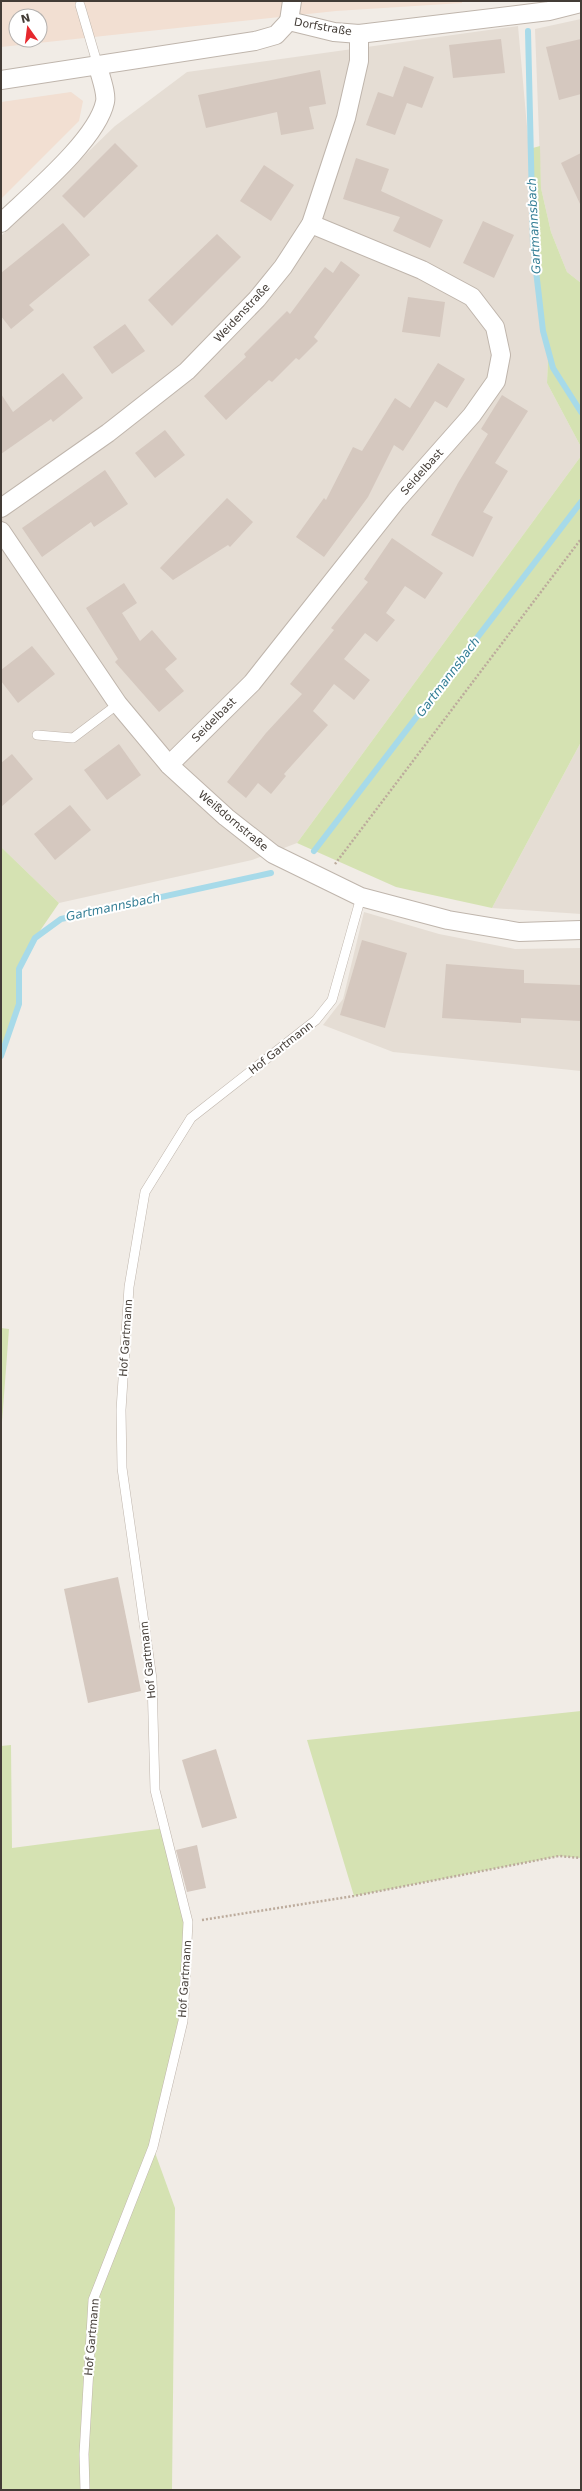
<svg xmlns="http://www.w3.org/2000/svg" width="582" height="2491" viewBox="0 0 582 2491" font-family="'DejaVu Sans',sans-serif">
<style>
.residential{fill:#e5ddd4}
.commercial{fill:#f2dfd2;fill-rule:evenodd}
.green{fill:#d5e2b2}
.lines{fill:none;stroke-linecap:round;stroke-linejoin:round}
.stream{stroke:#a7dae9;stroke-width:6}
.building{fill:#d5c8bf}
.lane-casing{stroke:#bfb5ac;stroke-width:10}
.street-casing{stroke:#bfb5ac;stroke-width:20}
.path{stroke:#bcab9c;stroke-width:2.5;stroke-dasharray:2 2;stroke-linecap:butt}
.lane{stroke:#fff;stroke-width:9}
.street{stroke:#fff;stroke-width:18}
.labels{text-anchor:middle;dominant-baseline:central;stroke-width:4;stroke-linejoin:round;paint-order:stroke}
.street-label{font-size:11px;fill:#433c36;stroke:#fff}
.water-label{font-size:12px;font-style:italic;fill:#357f96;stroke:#fff}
</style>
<rect width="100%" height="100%" fill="#f1ece6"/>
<g class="residential">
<polygon points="581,19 581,283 567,272 551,232 541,188 535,29"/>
<polygon points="518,26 529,149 534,244 548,359 547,383 581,447 581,456 297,843 252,860 59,903 1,847 1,236 115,126 187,72"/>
<polygon points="581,742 581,914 492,908"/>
<polygon points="364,912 439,934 515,949 581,948 581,1071 393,1052 323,1025 343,999"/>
</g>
<g class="commercial">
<path d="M1,1H462V3L336,11L1,47ZM16,16H40V40H16Z"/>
<polygon points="71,92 83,101 79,121 1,199 1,102"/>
</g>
<g class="green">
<polygon points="540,146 541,188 551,232 567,272 581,283 581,447 547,383 548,359 534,244 529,149"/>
<polygon points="581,456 581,742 492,908 396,887 297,843"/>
<polygon points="1,847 59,903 35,938 19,969 19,1004 1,1056"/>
<polygon points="1,1328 9,1329 1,1435"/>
<polygon points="581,1711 581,1858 559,1856 354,1896 307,1740"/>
<polygon points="11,1745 12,1848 165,1828 188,1922 183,2021 153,2147 175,2208 172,2490 1,2490 1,1746"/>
</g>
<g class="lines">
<g class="stream">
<polyline points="528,31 533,245 543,331 553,368 581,412"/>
<polyline points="314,851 581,502"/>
<polyline points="1,1056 19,1004 19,969 35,938 61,919 271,873"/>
</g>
</g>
<g class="building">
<polygon points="501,39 505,73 453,78 449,45"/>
<polygon points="581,39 581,94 559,100 546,47"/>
<polygon points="404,66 434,77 422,108 407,103 395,135 366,125 378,92 393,97"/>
<polygon points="320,70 326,104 309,107 314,129 281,135 277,112 206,128 198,95"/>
<polygon points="115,143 138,166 84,218 62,196"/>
<polygon points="581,153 581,206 561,163"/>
<polygon points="356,158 389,169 381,191 443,220 430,248 393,231 400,217 343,199"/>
<polygon points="264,165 294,185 271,221 240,201"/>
<polygon points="483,221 514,235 494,278 463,263"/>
<polygon points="63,223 90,255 29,305 34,310 11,329 1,316 1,273"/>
<polygon points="217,234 241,257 172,326 148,300"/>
<polygon points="341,261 360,275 314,337 318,341 299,360 296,358 272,382 269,380 226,420 204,396 246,357 244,354 287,311 290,314 325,267 333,273"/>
<polygon points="408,297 445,302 440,337 402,332"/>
<polygon points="125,324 145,351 112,374 93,347"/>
<polygon points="438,363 465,379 447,408 435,401 403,451 394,445 368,497 324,557 296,537 324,498 326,500 353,447 362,451 395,398 410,408"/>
<polygon points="63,373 83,398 53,422 51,419 1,454 1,394 13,412"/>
<polygon points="502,395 528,411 495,463 508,471 483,512 493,517 473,557 431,535 458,483 488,434 481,429"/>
<polygon points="165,430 185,455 155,478 135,453"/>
<polygon points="105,470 128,504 94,527 91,522 42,557 22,528"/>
<polygon points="227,498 253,522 230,547 228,545 173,580 160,568"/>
<polygon points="392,538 443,573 425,599 405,586 386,613 395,620 377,642 365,633 344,659 370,680 354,700 334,684 313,711 328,725 284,774 286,776 271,794 258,783 246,798 227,782 266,733 302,694 290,684 334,630 331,628 368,582 364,579"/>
<polygon points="124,583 137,603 122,613 140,641 152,630 177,659 165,669 184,691 159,712 115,662 118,659 86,608"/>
<polygon points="32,646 55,674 18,703 1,681 1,670"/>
<polygon points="119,744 141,775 107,800 84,770"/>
<polygon points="12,754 33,779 1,807 1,763"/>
<polygon points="70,805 91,830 55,860 34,834"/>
<polygon points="362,940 407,953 385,1028 340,1015"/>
<polygon points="446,964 524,970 524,983 581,985 581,1021 521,1018 521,1023 442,1018"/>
<polygon points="118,1577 141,1691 88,1703 64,1589"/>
<polygon points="216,1749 237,1818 202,1828 182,1760"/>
<polygon points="197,1845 206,1888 187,1892 176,1850"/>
</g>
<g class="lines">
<defs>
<g id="lane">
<polyline points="80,5 98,66"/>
<polyline points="37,735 73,738 118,704"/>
<polyline points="85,2490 84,2454 93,2300 153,2147 183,2021 188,1922 155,1790 152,1679 122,1468 121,1410 129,1287 145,1192 191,1118 316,1020 332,1000 361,897"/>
</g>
<g id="street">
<polyline points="289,21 334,32 359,34 549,11 581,3"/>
<polyline points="289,21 292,1"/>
<polyline points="1,80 255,41 276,35 289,21"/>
<path d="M1,223C30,195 97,140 105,102C107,93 100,76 98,66"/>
<polyline points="1,508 108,433 187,371 257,299 283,267 311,224 346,118 359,61 359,34"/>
<polyline points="1,531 118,704 169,765 226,817 273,854 361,897 448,920 519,932 581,930"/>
<polyline points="169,765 252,683 396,501 472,415 496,381 501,355 495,327 472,297 422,270 311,224"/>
</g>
</defs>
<use href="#lane" class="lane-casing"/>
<use href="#street" class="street-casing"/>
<g class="path">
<polyline points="335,864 581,539"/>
<polyline points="202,1920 354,1896 559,1856 581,1858"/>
</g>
<use href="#lane" class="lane"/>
<use href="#street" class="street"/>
</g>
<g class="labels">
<g class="street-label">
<text transform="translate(323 27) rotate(10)">Dorfstraße</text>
<text transform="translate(242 313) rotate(-47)">Weidenstraße</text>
<text transform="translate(422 472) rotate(-48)">Seidelbast</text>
<text transform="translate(214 720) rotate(-45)">Seidelbast</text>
<text transform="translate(233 821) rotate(40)">Weißdornstraße</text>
<text transform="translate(281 1048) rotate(-38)">Hof Gartmann</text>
<text transform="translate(126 1338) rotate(-86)">Hof Gartmann</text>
<text transform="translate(148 1660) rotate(-96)">Hof Gartmann</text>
<text transform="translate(185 1979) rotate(-86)">Hof Gartmann</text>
<text transform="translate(92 2337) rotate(-85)">Hof Gartmann</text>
</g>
<g class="water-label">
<text transform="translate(534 226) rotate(-93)">Gartmannsbach</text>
<text transform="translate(448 677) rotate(-53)">Gartmannsbach</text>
<text transform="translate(113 907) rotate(-12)">Gartmannsbach</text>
</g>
</g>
<rect width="582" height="2491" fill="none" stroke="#433c36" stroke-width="4"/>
<g transform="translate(28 28) rotate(346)"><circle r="19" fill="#ffffff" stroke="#b4b1af"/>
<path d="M0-3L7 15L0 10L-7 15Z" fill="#e6282e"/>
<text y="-6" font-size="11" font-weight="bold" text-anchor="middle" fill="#433c36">N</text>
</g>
</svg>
